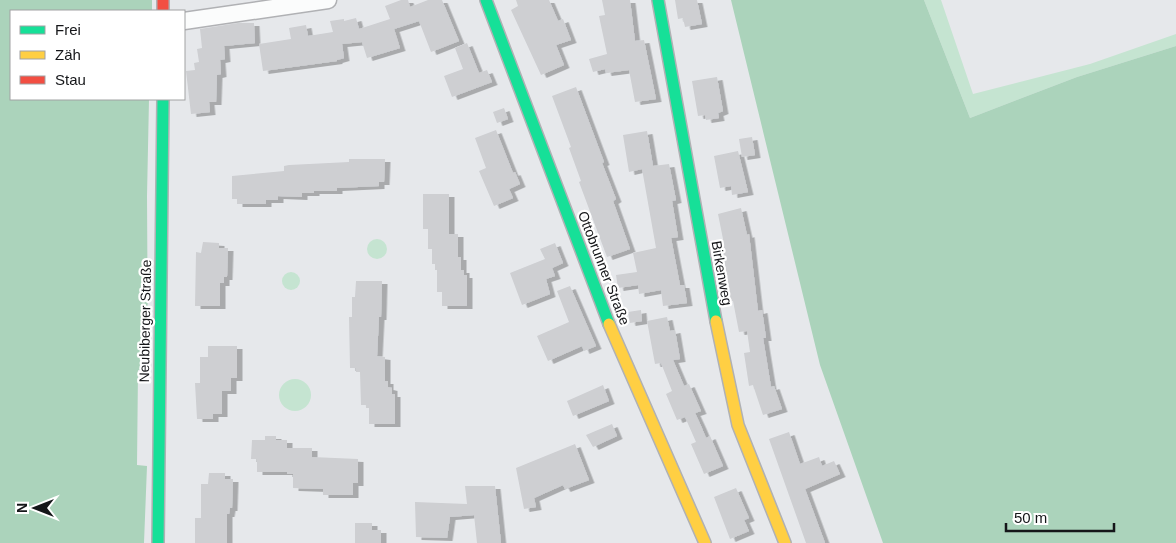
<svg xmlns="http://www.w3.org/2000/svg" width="1176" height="543" viewBox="0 0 1176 543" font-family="Arial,sans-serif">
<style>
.green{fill:#c5e4d1}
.forest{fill:#abd3bb}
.building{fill:#cecfd2;filter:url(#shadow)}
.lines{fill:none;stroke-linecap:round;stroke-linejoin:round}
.street-casing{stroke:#b0b1b4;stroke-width:19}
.fast-casing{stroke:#b0b1b4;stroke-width:14}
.slow-casing{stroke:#b0b1b4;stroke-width:14}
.jam-casing{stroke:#b0b1b4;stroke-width:14}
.street{stroke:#fbfcfc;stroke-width:16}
.fast{stroke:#16e098;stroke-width:11}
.slow{stroke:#ffcf43;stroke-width:11}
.jam{stroke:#f24e42;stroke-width:11}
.labels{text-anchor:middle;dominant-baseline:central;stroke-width:4.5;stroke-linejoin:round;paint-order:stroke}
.street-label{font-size:14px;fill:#151619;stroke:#fff}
</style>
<defs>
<filter id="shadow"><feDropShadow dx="5.5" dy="3" stdDeviation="0" flood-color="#0004"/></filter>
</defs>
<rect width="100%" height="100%" fill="#e6e8eb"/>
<g class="green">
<polygon points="924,0 941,0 973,94 1090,64 1176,34 1176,46 1077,77 970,118"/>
<circle cx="377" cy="249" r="10"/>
<circle cx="291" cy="281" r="9"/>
<circle cx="295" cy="395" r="16"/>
</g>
<g class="forest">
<polygon points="0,0 152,0 152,11 11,11 11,99 149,99 147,196 148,370 138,370 137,465 147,466 144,543 0,543"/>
<polygon points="731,0 924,0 970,118 1077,77 1176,46 1176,543 883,543 820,365"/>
</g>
<g class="building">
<polygon points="401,0 408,0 410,7 428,0 442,0 459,41 431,52 419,21 394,29 400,48 367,58 362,42 342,44 344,58 337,60 337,61 263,71 259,44 291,39 289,28 306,25 308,36 333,32 330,21 344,19 344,21 356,18 359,29 390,19 385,6"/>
<polygon points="516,0 549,0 558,21 563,19 571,40 556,45 564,65 541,75 511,10 518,6"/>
<polygon points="602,0 630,0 635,41 644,40 656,99 635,102 629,70 606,73 605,69 593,72 589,59 607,54 599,16 605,15"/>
<polygon points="675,0 697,0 702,24 685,27 683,18 678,19"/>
<polygon points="238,23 254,23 255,43 224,46 225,59 220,60 221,74 217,75 216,102 209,102 210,112 191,114 186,71 195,70 194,63 199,62 197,49 202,48 200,29"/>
<polygon points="467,43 479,73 487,70 492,82 452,97 444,76 463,69 455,48"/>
<polygon points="717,77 723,111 718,113 719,118 706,120 705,115 698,116 692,81"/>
<polygon points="576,87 604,162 602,163 616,199 613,201 630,249 607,257 579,182 581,181 569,148 571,147 552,96"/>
<polygon points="504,108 508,119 497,123 493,112"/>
<polygon points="496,130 513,173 515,172 520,184 509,189 513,198 494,206 479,171 486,168 475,138"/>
<polygon points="647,131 653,166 669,164 676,200 672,201 678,237 671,238 680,285 684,285 687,303 663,306 661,290 639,294 638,285 618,288 616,275 637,272 633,253 656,248 642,169 629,172 623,135"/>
<polygon points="752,137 755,155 742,157 739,139"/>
<polygon points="738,151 748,192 732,195 731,186 720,188 714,156"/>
<polygon points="349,159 385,159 384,182 379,182 379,186 337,188 337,191 314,191 314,193 302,193 302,197 278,196 278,200 266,200 266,204 237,204 237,199 232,199 232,176 284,171 284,166 289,165 349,162"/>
<polygon points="423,194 449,194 449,234 458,234 458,257 461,257 461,270 464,270 464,275 467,275 467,306 442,306 442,292 437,292 437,270 435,270 435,264 432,264 432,249 428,249 428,229 423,229"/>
<polygon points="741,208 747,235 749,234 758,311 762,310 766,338 763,338 771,387 774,386 782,409 763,415 753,385 749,386 744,353 750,352 747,331 739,332 733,301 731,301 721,239 723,239 718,214"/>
<polygon points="203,242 219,243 219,248 228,248 227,277 224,277 224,283 220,283 220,306 195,306 196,252 201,253"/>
<polygon points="555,243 563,263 552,268 555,276 546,279 550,294 522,305 510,273 545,259 540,249"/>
<polygon points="356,281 382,281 381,317 379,317 377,356 385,357 385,381 388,381 388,387 392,388 392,394 395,394 395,424 369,424 369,408 366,408 366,405 361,405 360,372 356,372 356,368 350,368 349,317 352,317 352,297 355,297"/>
<polygon points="570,286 596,346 584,351 582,346 548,361 537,336 569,322 557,291"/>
<polygon points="641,310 642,321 630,323 628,312"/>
<polygon points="667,317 670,331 675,330 680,359 673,360 684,386 689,384 701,411 695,413 701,426 706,438 710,436 723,466 704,474 691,444 696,442 685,417 677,420 666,394 672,391 661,363 655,364 647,321"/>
<polygon points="208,346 237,346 237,378 231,378 231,391 222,391 222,414 213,414 213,419 197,419 195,383 200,383 200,357 208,357"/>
<polygon points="603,385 609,401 573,416 567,401"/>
<polygon points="612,424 617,436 593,447 586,435"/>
<polygon points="789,432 800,464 819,457 822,466 834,461 840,474 805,489 825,543 806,543 769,439"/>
<polygon points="265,436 276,436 276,440 287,440 287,448 312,448 312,457 358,459 358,483 353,483 353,495 323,495 323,489 293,488 293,474 287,474 287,472 257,472 257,459 251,459 252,440 265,440"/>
<polygon points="575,444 589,480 565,489 563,485 534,498 536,507 524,509 516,468"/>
<polygon points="209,473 225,473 225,479 233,479 232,508 230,508 229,514 227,514 227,543 195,543 195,518 201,518 201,484 208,484"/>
<polygon points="465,486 495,486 501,543 477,543 474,515 450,517 447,538 416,537 415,502 467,504"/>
<polygon points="736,488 749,518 744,520 749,531 730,539 714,497"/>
<polygon points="355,523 372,523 372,530 381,530 381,543 355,543"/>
</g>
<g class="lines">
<defs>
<polyline id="street" points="184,21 328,0"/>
<g id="fast">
<polyline points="486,0 609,324"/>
<polyline points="658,0 716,321"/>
<polyline points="158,543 163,99"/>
</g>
<g id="slow">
<polyline points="716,321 738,425 785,543"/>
<polyline points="609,324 705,543"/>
</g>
<polyline id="jam" points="163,0 163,11"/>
</defs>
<use href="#street" class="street-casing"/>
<use href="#fast" class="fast-casing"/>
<use href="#slow" class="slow-casing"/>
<use href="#jam" class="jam-casing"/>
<use href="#street" class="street"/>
<use href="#fast" class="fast"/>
<use href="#slow" class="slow"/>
<use href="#jam" class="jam"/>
</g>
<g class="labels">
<g class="street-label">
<text transform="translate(604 268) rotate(69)">Ottobrunner Straße</text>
<text transform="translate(722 273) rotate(80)">Birkenweg</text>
<text transform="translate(145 321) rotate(-89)">Neubiberger Straße</text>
</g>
</g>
<rect x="10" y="10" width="175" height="90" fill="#ffffff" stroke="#a1a2a3"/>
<rect x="20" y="26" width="25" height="8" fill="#16e098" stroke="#a1a2a3"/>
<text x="55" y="35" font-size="15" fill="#151619">Frei</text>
<rect x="20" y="51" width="25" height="8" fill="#ffcf43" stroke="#a1a2a3"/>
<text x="55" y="60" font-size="15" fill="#151619">Zäh</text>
<rect x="20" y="76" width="25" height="8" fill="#f24e42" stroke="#a1a2a3"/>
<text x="55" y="85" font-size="15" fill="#151619">Stau</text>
<g transform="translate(35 508) rotate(270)" stroke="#ffffff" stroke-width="4" paint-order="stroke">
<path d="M0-4L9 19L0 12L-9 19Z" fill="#151619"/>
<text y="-8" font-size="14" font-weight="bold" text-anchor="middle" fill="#151619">N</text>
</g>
<path d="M1006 523v8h108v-8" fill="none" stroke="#151619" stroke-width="2.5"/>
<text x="1014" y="523" font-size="15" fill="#151619" stroke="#ffffff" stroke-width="4" paint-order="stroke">50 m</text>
</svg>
